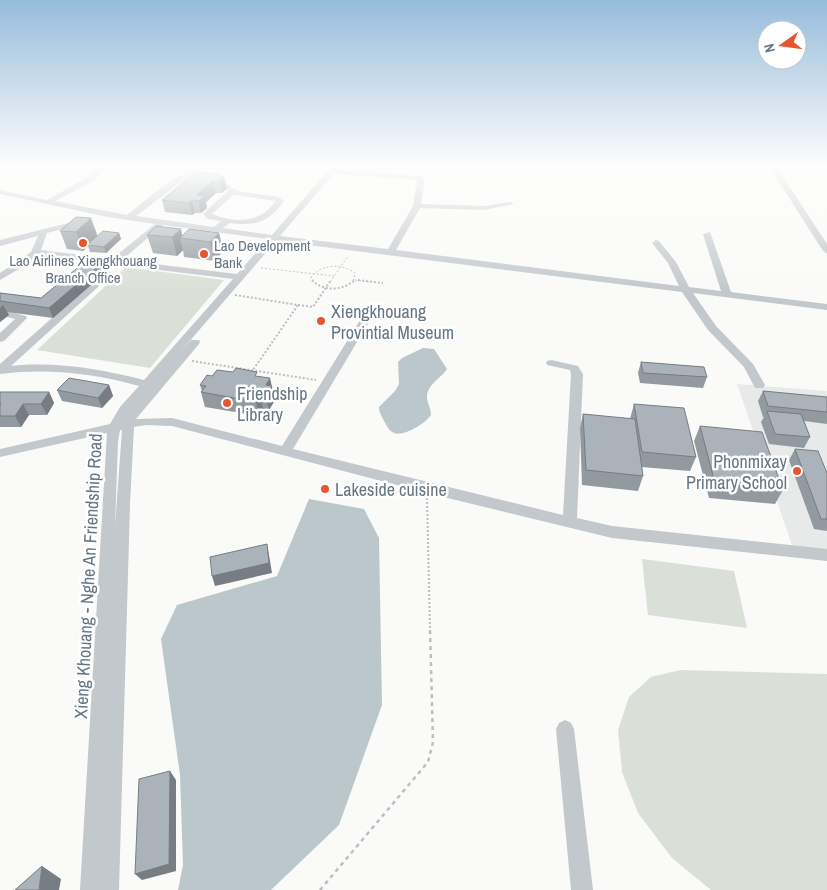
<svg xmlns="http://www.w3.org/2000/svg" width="827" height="890" viewBox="0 0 827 890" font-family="'Archivo Narrow',sans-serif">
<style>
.built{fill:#e8e9e9}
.green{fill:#dadfd7}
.water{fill:#bbc7cb}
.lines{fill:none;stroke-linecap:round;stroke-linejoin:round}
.path-far2{stroke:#bbbfc2;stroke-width:1;stroke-dasharray:2 2;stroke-linecap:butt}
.path-far1{stroke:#bbbfc2;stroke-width:2;stroke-dasharray:2 2;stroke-linecap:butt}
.path{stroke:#bbbfc2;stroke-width:2.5;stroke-dasharray:4 4;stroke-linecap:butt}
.minor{fill:#c3c8cc;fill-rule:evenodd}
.wall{fill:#929a9f}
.shaded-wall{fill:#777d82}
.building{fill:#aab3b9;stroke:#777d82}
.poi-dot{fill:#e4572e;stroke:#fff;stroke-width:2}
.labels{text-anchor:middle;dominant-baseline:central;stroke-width:5;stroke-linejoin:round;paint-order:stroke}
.far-poi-label{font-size:15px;fill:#657683;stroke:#fff;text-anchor:start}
.poi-label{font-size:18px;fill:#657683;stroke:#fff;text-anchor:start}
.street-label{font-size:18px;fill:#657683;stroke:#fff}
</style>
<rect width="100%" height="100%" fill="#fafaf8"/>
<polygon class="built" points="737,384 827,391 827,555 794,551"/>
<g class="green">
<polygon points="126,267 224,280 150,368 37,350"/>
<polygon points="642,559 734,571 747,628 648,615"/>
<polygon points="681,670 827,674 827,890 711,890 672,858 638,813 622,772 618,730 629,697 651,677"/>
</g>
<g class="water">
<path d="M423,348L434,349L447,369C441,379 426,384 427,399C428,404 431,409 431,415C426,423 404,437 394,433C389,431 387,426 384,421C382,416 379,413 379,407L395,391L399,384L398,362L402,358Z"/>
<polygon points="309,499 364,509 379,538 382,705 339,825 271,890 178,890 183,865 180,775 161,639 177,605 277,576"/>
</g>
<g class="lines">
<g class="path-far2">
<polyline points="261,268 334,276"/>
<polyline points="355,280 369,282"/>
<path d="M313,282L311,277C322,264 342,263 355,273L353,282"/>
<polyline points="330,282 348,256"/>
</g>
<g class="path-far1">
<path d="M312,280C324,292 342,291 355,280"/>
<polyline points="358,280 383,283"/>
<polyline points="235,295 298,305 253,370"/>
<polyline points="298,305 313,307 331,280"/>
<polyline points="192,361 316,380"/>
<polyline points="427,498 430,630"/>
</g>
<polyline class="path" points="320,890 428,762 433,742 430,629"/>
<g class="minor">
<path d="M102,166H110L92,182L55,201L127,215C151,197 181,166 212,166L180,183L136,216L214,227L221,221L208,219L203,214L228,191L217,183L221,181L238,191L278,197L284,201C268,223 256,226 230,223L223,228L272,235L332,166H339L336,170L421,176L425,178L421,204L484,206L510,202L514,204L484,210L420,208L396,250L679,286L668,263L652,243L656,240L659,241L676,262L689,287L721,291L703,234L710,232L731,292L827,304V310L693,293L716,326L753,364L765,385L763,388H755L744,367L708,330L682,292L276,241L175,358L191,340H199L200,342L199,344L136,419L172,418L282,446L362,317L367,314L372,317L293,449L563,515L571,374L570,370L547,365L546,363L547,361L551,360L578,366L583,374L577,518L612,526L827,549V561L612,538L427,493L172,426L146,425L134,427L130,504L119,890H80L107,433L0,457V449L110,424L120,407L139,386C93,373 47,368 0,374V364L104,272H110V276L11,366C55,361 101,369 144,380L233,279L37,255L24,266L0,280V273L31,252L38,236L0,246V240L80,220H83V224L47,233L41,250L112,259L155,224L108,217L0,194V190L47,200L86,178ZM335,172L338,174L417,180L413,206L388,249L280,236ZM233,195H236L276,201C260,223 236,224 212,214ZM163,225L268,239L237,274L122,260ZM120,430H122L115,526L118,442Z"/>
<polygon points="769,166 776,166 827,244 827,254 823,251"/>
<polygon points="0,309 26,316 27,318 4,341 0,342 0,333 15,319 0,315"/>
<polygon points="565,720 571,723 574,729 593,890 571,890 556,729 559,723"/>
</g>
</g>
<g class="wall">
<polygon points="221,176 224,177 227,188 222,193 216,193 206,202 207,208 201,213 195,213 192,215 165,212 162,200"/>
<polygon points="76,217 97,236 119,233 121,239 106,253 90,252 88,246 83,251 67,249 60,231"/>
<polygon points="219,233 223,251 215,261 184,257 183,250 177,256 153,253 147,235 183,235"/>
<polygon points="103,262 106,272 53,318 7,312 9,315 0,322 0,293 41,298"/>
<polygon points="641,362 707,377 703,388 640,383 638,373"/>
<polygon points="212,376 258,377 271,386 275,400 269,410 263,409 259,416 205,407 201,392 202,391 200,385"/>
<polygon points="109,385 113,396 102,408 62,401 57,390"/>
<polygon points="763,391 827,397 827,424 804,421 810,437 804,448 769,444 761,422 764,417 763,417 758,401"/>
<polygon points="0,392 49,392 54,403 47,415 29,415 21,427 0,427"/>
<polygon points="634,404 696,457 690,471 641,467 643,476 638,491 582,485 580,428 583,414 630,419"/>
<polygon points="700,426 783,490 775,504 709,498 694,441"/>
<polygon points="795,449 827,473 827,531 814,529 789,460"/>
</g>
<g class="shaded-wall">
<polygon points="220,174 221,179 224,177 227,188 222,193 218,176"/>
<polygon points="213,181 216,193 206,202 207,208 201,213 197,195"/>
<polygon points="192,200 195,213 192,215 189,203"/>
<polygon points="91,218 98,237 83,251 76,232"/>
<polygon points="181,229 183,239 180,238 183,250 177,256 172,237"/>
<polygon points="119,233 121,239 106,253 104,247"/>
<polygon points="219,233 223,251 215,261 210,242"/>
<polygon points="103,262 106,272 53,318 49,308"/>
<polygon points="3,305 9,315 0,322 0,308"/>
<polygon points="270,378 275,400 269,410 266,396 266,385"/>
<polygon points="109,385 113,396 102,408 98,398"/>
<polygon points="49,392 54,403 47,415 41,404"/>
<polygon points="260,395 263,409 259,416 256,402"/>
<polygon points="23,404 29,415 21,427 15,416"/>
<polygon points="267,544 269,555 272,573 215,586 212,576"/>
<polygon points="170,771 176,780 176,871 142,880 135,874"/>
<polygon points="42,866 61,879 59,890 39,890"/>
</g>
<g class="building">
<polygon points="196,172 220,174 218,176 224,177 219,182 213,181 197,195 204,196 199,201 192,200 189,203 162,200"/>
<polygon points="76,217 91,218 76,232 60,231"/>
<polygon points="156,226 181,229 172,237 147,235"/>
<polygon points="189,229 219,233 210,242 180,238"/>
<polygon points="103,231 119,233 104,247 87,245"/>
<polygon points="87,260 103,262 49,308 0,301 0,293 41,298"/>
<polygon points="641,362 704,367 707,377 643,373"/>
<polygon points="236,368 257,372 255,376 270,378 266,385 272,386 266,396 260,395 256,402 201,392 206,386 200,385 207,375 212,376 217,370 233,372"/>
<polygon points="69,378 109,385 98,398 57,390"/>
<polygon points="763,391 827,397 827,412 768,406"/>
<polygon points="0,392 49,392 41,404 23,404 15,416 0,416 0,405 1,403 0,403"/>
<polygon points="634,404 684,408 696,457 642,452"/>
<polygon points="767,411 801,414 810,437 775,434"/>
<polygon points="583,414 635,419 643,476 586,470"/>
<polygon points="700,426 762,432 783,490 715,483"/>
<polygon points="795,449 818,451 827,473 827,519 821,519"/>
<polygon points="267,544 269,563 212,576 210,557"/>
<polygon points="170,771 169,864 135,874 139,779"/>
<polygon points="42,866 39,890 15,890"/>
</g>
<linearGradient id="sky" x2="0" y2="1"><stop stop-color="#96bcdc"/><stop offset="0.57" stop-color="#fdfdfc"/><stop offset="1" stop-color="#fdfdfc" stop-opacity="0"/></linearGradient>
<rect width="827" height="291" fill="url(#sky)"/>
<g class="poi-dot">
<circle cx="83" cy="243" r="5"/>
<circle cx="204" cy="254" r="5"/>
<circle cx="321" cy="321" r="5"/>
<circle cx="227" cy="403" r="5"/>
<circle cx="797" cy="471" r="5"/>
<circle cx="325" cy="489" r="5"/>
</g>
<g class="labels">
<g class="far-poi-label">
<text x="214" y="245">Lao Development<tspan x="214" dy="17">Bank</tspan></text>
<text x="83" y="260" text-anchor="middle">Lao Airlines Xiengkhouang<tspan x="83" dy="17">Branch Office</tspan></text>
</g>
<g class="poi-label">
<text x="331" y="311">Xiengkhouang<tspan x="331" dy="21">Provintial Museum</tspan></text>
<text x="237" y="393">Friendship<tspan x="237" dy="21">Library</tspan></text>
<text x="787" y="461" text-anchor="end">Phonmixay<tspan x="787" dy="21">Primary School</tspan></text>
<text x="335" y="489">Lakeside cuisine</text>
</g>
<g class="street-label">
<text transform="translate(88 576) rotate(-87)">Xieng Khouang - Nghe An Friendship Road</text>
</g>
</g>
<g transform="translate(782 45) rotate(256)"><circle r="24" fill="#ffffff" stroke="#c1c8cd"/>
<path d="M0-4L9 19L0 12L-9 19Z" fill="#e4572e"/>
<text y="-8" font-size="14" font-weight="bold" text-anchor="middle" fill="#657683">N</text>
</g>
</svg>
